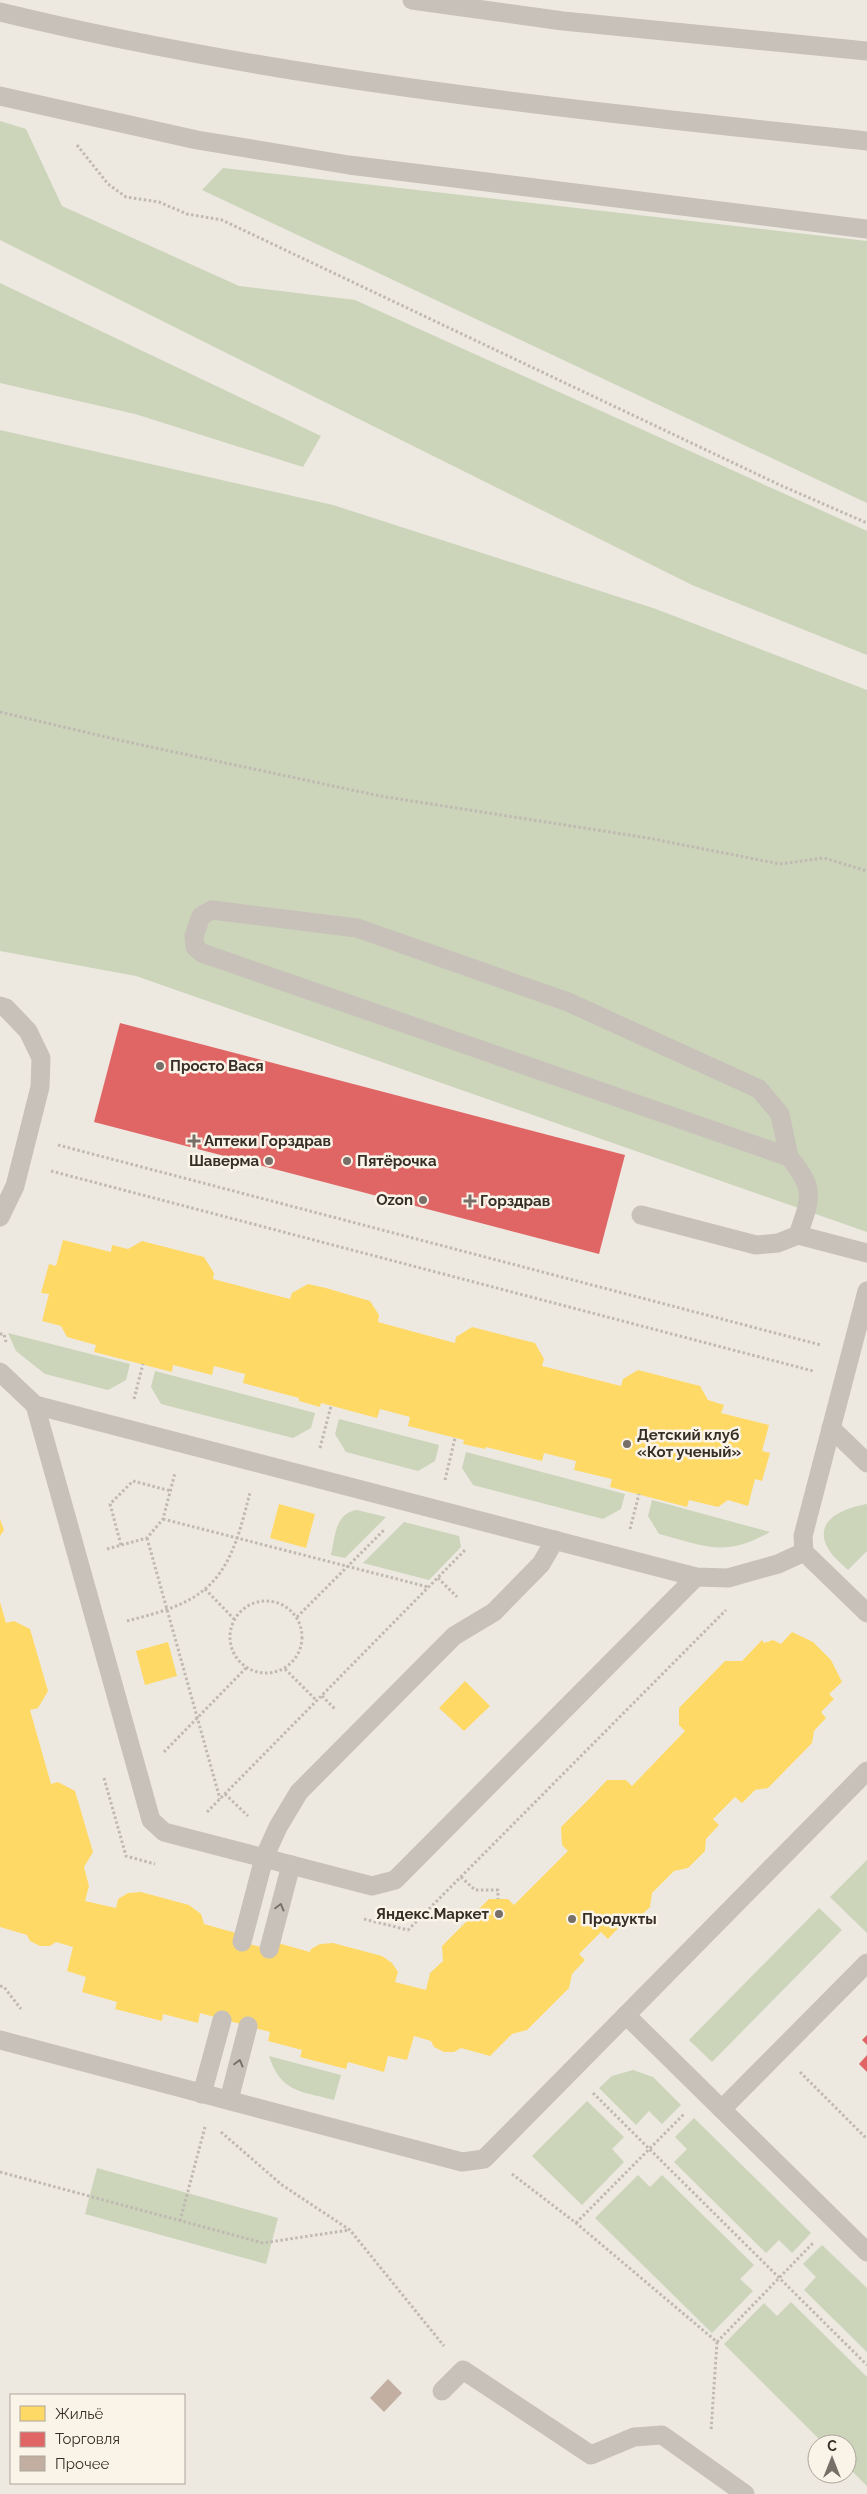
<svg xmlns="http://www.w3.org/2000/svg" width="867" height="2494" viewBox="0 0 867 2494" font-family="Raleway,sans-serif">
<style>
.green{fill:#ccd4ba}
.homes{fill:#ffd966}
.shops{fill:#e06666}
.building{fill:#c2afa2}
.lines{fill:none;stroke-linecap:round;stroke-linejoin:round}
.path{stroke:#bfb9b2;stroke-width:3;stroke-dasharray:2.5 2.5;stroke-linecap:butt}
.lane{stroke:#c7c1b9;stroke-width:19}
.oneway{stroke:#787069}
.poi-dot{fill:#776f68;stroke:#faf4e8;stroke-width:2}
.labels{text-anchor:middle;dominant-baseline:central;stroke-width:5;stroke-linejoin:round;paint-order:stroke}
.poi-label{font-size:15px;font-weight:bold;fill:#372e27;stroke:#faf4e8;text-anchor:start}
</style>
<rect width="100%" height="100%" fill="#ede9e1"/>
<g class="green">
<polygon points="0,121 26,129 62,206 239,286 355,300 867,531 867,655 692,585 0,240"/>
<polygon points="223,168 867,241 867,503 202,190"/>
<polygon points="0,283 321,436 303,467 135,414 0,383"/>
<polygon points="0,430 333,505 656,609 867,690 867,1232 136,976 0,951"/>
<polygon points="8,1333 130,1364 126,1380 108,1390 45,1374 16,1351"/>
<polygon points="155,1371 315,1413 311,1428 293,1438 161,1404 151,1387"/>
<polygon points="339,1419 439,1445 435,1461 418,1471 346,1452 335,1434"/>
<polygon points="466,1452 625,1494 621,1509 603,1519 473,1485 462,1468"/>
<path d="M652,1500L770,1532C724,1558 706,1546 659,1534L648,1516Z"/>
<path d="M867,1504V1551L848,1570C842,1564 834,1558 829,1550C811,1521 843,1508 867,1504Z"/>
<path d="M357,1510L386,1517L345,1558L331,1555C335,1537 335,1513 357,1510Z"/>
<polygon points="404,1522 459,1536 461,1547 429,1580 363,1563"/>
<polygon points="867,1860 867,1933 830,1897"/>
<polygon points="819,1908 842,1930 712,2062 689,2040"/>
<path d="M269,2056L341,2075L334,2100C301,2091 281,2093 269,2056Z"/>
<polygon points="633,2070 653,2077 681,2105 662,2124 649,2111 636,2125 599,2088 612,2076"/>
<polygon points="587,2101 624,2137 612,2149 624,2162 582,2205 532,2156"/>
<polygon points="694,2118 811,2233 792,2253 779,2240 766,2253 674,2162 687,2149 675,2137"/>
<polygon points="97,2168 278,2218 266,2264 85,2214"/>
<polygon points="638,2175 650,2187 662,2175 754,2265 740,2279 753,2291 712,2333 595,2218"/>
<polygon points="822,2245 867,2288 867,2352 804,2290 816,2277 803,2264"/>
<polygon points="791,2302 867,2377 867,2486 847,2466 847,2444 824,2444 724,2344 764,2303 777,2316"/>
</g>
<g class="homes">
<polygon points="63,1240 111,1252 112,1245 128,1249 142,1241 185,1252 204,1257 214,1273 213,1279 290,1299 292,1293 308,1284 326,1288 370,1301 379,1315 378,1322 455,1343 456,1337 472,1327 535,1343 544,1359 542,1366 621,1386 623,1379 638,1370 700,1386 708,1400 724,1405 721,1413 769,1425 762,1451 770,1453 762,1481 755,1479 748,1506 728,1500 718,1507 689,1500 687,1507 610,1487 612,1479 574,1470 576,1461 544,1453 542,1461 486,1447 485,1449 463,1444 464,1440 408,1426 410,1417 380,1409 377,1418 321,1403 320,1407 299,1401 299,1398 243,1383 245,1374 214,1366 212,1375 173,1365 172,1372 94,1352 96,1345 67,1337 61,1326 42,1321 49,1294 41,1293 49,1264 56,1266"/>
<polygon points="279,1504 315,1514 306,1548 270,1538"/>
<polygon points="0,1519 4,1530 0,1536"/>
<polygon points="0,1602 6,1623 14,1621 30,1629 48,1691 38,1708 30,1710 51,1784 58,1782 75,1791 93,1852 84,1867 89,1886 85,1901 116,1908 118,1899 128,1893 141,1892 189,1905 201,1914 204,1924 236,1933 242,1942 276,1951 278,1943 310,1952 311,1949 320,1944 333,1943 382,1956 392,1963 398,1972 395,1982 426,1990 430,1973 443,1961 442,1946 489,1899 508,1899 514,1905 568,1851 562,1845 561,1827 593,1795 607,1780 626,1780 632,1786 685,1731 679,1725 679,1708 725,1661 742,1661 762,1640 764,1643 773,1640 781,1644 792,1632 813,1642 831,1660 842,1682 829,1694 834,1699 821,1712 826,1718 814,1731 812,1743 768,1788 755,1790 742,1803 735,1797 713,1819 719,1825 706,1839 705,1851 688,1868 674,1871 652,1893 650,1907 634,1922 621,1925 608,1939 601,1932 579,1954 585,1960 572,1974 569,1988 527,2030 512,2034 490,2056 461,2048 454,2052 444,2052 434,2047 431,2041 414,2036 407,2060 388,2056 384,2072 348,2062 346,2069 300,2057 302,2050 268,2041 270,2032 200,2013 198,2023 163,2014 162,2021 115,2009 117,2002 82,1992 86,1977 67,1971 73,1947 56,1942 50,1946 40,1946 30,1941 27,1935 0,1927"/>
<polygon points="168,1642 177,1676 145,1685 136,1651"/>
<polygon points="465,1681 490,1706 464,1731 439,1708"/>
</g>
<g class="shops">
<polygon points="120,1023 625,1155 599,1254 94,1122"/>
<polygon points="867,2035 867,2045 862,2040"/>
<polygon points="867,2055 867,2072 859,2064"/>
</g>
<polygon class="building" points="388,2379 402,2393 384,2412 370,2398"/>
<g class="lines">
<g class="path">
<polyline points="77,145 108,184 126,197 159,202 187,214 222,220 782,486 867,523"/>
<polyline points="0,712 123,741 380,796 648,838 780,864 824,858 867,871"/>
<polyline points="58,1145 821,1345"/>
<polyline points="51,1171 813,1371"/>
<polyline points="0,1334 4,1334 6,1342"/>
<polyline points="134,1399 143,1364"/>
<polyline points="320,1448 331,1406"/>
<polyline points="445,1480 455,1438"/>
<polyline points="163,1519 428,1587"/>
<polyline points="630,1529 639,1494"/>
<polyline points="147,1538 220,1799"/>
<polyline points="121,1545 110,1504 133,1481 171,1491"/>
<polyline points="107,1549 147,1538 163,1519 175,1473"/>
<polyline points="438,1578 457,1597"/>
<polyline points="205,1589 234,1619"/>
<circle cx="266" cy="1637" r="36"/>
<polyline points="297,1617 385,1529"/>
<path d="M127,1621C153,1614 184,1607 205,1589C233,1566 241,1526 250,1493"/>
<polyline points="285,1669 317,1701"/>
<polyline points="322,1696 336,1710"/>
<polyline points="164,1752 246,1668"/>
<polyline points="104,1778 126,1856 155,1864"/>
<polyline points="225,1794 248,1816"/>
<polyline points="207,1812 466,1549"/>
<polyline points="461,1877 475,1890 498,1890 498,1899"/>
<polyline points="364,1919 408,1930 726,1610"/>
<polyline points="0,1986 4,1987 21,2009"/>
<polyline points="800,2072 867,2139"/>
<polyline points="593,2093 867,2365"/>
<polyline points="221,2132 282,2185 350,2230 444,2346"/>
<polyline points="0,2172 263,2243 349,2230"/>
<polyline points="512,2174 576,2223 717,2342 711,2431"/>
<polyline points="180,2221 205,2127"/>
<polyline points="576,2223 684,2114"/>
<polyline points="717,2342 814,2242"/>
</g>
<g class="lane">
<polyline points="412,0 563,21 867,51"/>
<path d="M0,12C284,81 577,110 867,141"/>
<polyline points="0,96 197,140 349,165 867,229"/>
<polyline points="0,1006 6,1008 28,1031 41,1058 40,1087 15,1186 0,1217"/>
<path d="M789,1157L780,1114L759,1089L568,1002L357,928L212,910L201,916L194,936L195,947L202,953L789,1157C816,1190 811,1197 798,1235"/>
<polyline points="641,1215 756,1245 778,1243 798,1235 867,1253"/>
<polyline points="867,1291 803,1536 804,1552 867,1613"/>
<polyline points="0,1372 35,1405 696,1577 728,1578 778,1564 804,1552"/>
<polyline points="35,1405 151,1820 164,1832 183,1837 372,1886 395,1880 696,1577"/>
<polyline points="831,1428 867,1463"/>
<polyline points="242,1942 264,1858 278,1827 299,1792 454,1636 494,1612 541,1564 555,1540"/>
<polyline points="269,1949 291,1865"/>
<polyline points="626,2015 867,2252"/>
<polyline points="0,2040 462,2162 484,2159 867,1771"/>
<polyline points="202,2094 222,2020"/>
<polyline points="229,2100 248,2026"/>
<polyline points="722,2109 867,1963"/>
<polyline points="442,2391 463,2370 591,2455 634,2437 662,2435 745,2494"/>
</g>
</g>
<defs><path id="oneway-chevron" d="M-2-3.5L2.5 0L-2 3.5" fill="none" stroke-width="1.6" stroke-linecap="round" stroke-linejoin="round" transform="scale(1.25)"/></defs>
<g class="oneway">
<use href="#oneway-chevron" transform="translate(280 1907) rotate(-75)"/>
<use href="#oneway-chevron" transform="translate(239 2063) rotate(-75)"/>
</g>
<g class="poi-dot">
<circle cx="160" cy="1066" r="5"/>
<path d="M191.5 1133.5h5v5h5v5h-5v5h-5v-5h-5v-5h5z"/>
<circle cx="269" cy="1161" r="5"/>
<circle cx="347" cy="1161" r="5"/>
<circle cx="423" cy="1200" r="5"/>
<path d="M467.5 1193.5h5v5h5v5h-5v5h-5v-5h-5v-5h5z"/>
<circle cx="627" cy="1444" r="5"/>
<circle cx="499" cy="1914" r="5"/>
<circle cx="572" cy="1919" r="5"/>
</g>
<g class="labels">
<g class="poi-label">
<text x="170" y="1066">Просто Вася</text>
<text x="204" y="1141">Аптеки Горздрав</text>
<text x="259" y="1161" text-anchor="end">Шаверма</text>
<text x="357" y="1161">Пятёрочка</text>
<text x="413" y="1200" text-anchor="end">Ozon</text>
<text x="480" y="1201">Горздрав</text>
<text x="637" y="1435">Детский клуб<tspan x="637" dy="17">«Кот ученый»</tspan></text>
<text x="489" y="1914" text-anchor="end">Яндекс.Маркет</text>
<text x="582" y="1919">Продукты</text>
</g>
</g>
<rect x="10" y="2394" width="175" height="90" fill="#faf4e8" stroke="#aca59b"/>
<rect x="20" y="2406" width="25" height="15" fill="#ffd966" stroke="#aca59b"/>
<text x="55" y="2419" font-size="15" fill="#372e27">Жильё</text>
<rect x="20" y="2432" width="25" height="15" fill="#e06666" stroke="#aca59b"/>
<text x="55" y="2444" font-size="15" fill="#372e27">Торговля</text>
<rect x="20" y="2456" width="25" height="15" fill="#c2afa2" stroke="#aca59b"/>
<text x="55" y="2469" font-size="15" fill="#372e27">Прочее</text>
<g transform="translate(832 2459)"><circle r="24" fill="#faf4e8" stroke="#aca59b"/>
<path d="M0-4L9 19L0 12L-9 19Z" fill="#776f68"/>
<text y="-8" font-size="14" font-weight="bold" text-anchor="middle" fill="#372e27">С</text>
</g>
</svg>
